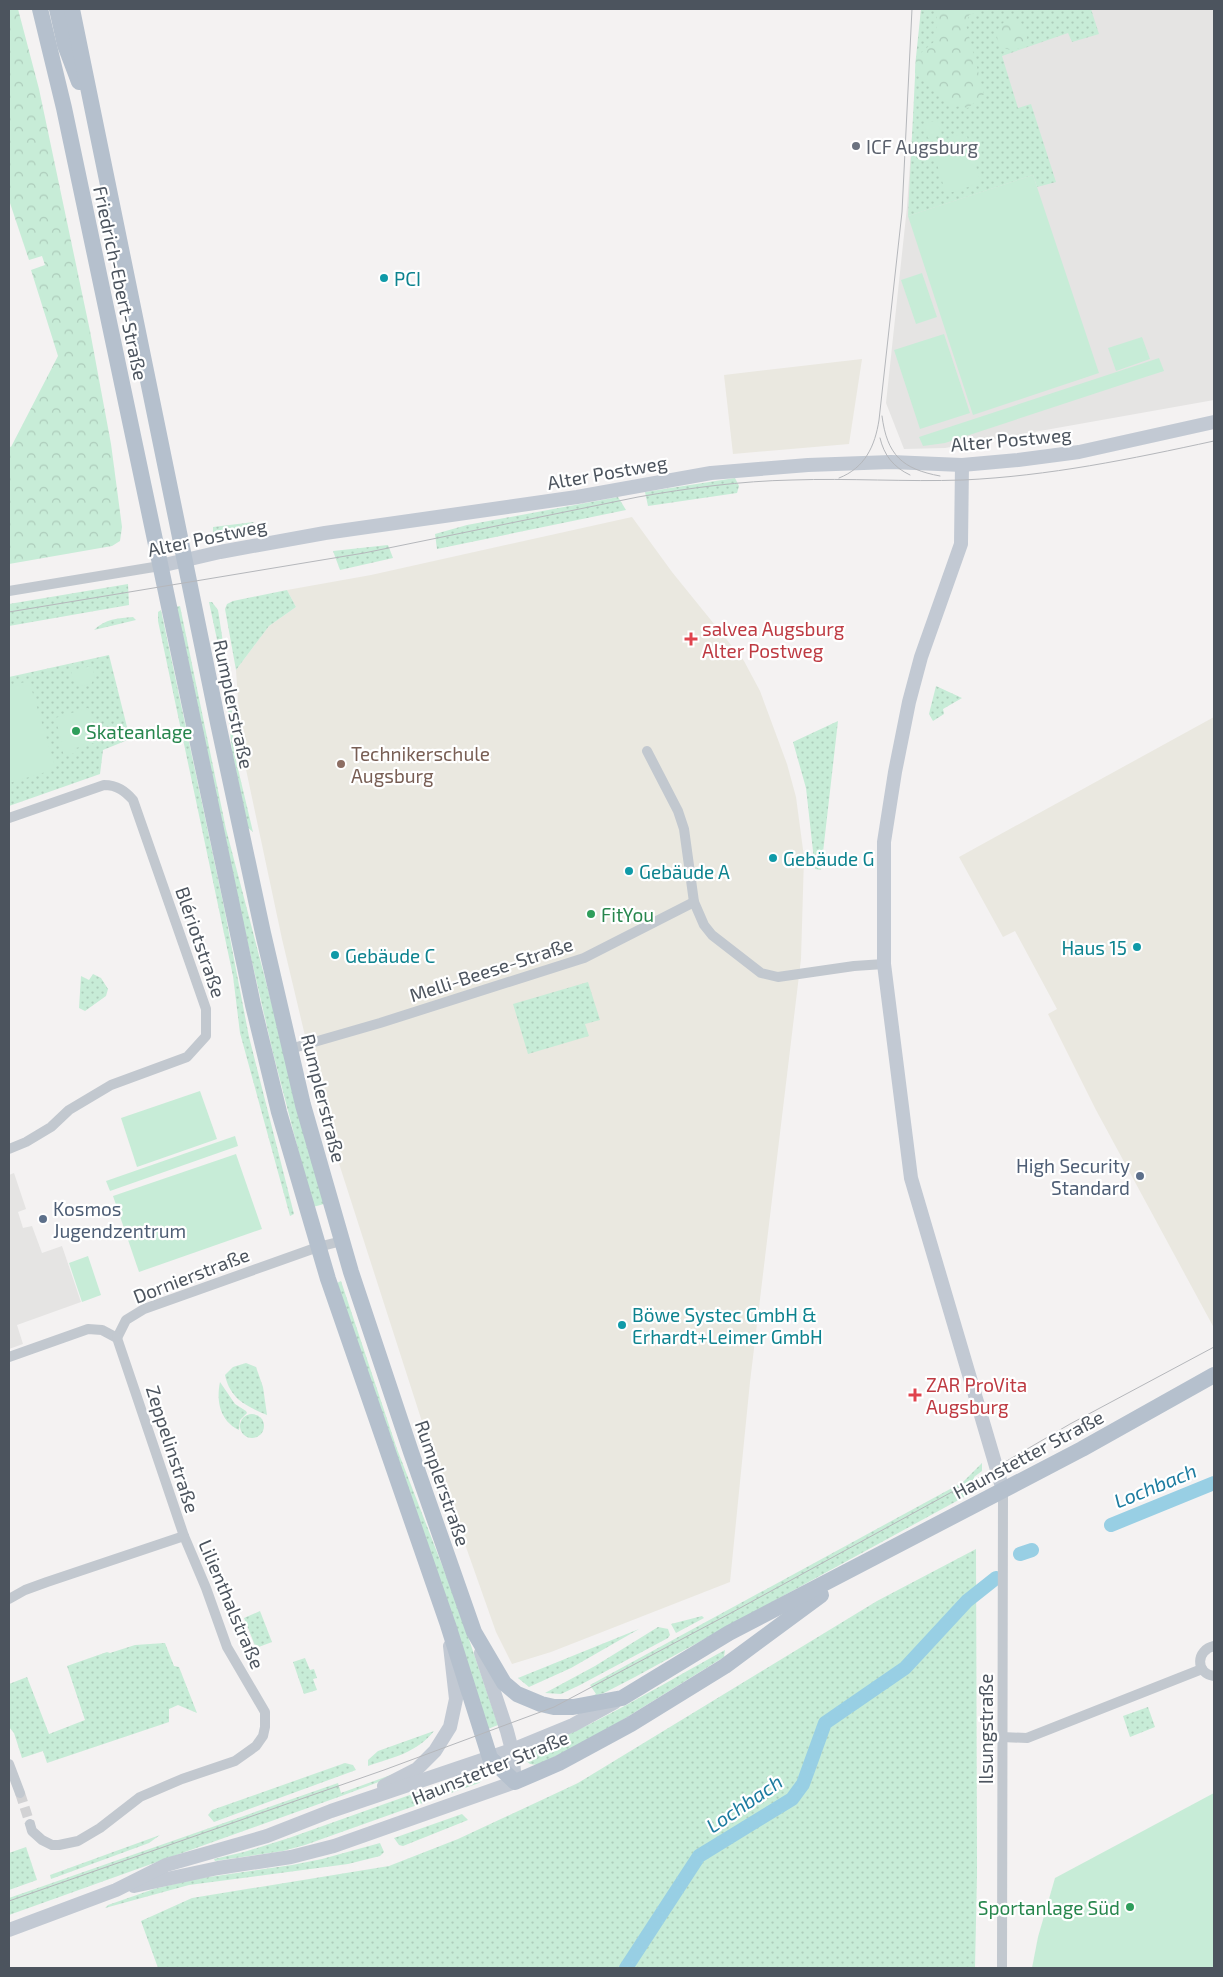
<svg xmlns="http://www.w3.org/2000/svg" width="1223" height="1977" viewBox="0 0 1223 1977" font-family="'Exo 2',sans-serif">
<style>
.commercial{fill:#eae8e0}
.education{fill:#e5e4e3}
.grass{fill:url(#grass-dots)}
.forest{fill:url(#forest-crowns)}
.pitch{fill:#c7ecd7}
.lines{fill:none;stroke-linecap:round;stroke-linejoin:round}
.canal{stroke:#98cfe4;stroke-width:14}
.street-tunnel{stroke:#d2d2d4;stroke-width:10;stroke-dasharray:10 5;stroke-linecap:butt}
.street{stroke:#c2c8cf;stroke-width:10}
.secondary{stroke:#c2c9d3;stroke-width:14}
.primary{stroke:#b5c0cd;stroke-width:16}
.tram{stroke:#b5b7bb;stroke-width:1}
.worship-dot{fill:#6b7280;stroke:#fff;stroke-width:2}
.culture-dot{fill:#0f9aa8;stroke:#fff;stroke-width:2}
.health-dot{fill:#e0444e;stroke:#fff;stroke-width:2}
.leisure-dot{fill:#2e9e5b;stroke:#fff;stroke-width:2}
.education-dot{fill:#8d6e63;stroke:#fff;stroke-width:2}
.service-dot{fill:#5c6f8a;stroke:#fff;stroke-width:2}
.labels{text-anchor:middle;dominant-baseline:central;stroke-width:4.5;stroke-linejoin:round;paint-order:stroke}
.worship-label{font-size:19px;fill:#5b616d;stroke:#fff;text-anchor:start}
.culture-label{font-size:19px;fill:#0d838f;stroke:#fff;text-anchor:start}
.street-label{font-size:19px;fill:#4c545e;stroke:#fff}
.health-label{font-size:19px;fill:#be3a42;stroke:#fff;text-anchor:start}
.leisure-label{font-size:19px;fill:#27864d;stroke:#fff;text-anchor:start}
.education-label{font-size:19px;fill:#785e54;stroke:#fff;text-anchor:start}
.service-label{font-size:19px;fill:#4e5e75;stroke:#fff;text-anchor:end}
.water-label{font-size:20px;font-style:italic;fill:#1c7ca0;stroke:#fff}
</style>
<defs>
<pattern id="grass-dots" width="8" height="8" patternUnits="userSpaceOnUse" patternTransform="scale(1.25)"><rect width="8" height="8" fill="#c7ecd7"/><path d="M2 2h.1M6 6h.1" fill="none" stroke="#adccbb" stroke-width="1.8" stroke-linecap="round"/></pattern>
<pattern id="forest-crowns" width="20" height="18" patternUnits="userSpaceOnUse" patternTransform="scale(1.25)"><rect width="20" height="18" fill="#c7ecd7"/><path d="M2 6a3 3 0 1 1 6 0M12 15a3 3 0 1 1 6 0" fill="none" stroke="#adccbb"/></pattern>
</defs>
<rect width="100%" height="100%" fill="#f4f2f2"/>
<g class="commercial">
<polygon points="862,359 849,444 733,454 724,375"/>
<polygon points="632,517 672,572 744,661 760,691 787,764 796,797 804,857 801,959 750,1382 730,1582 551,1652 512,1664 496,1632 425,1431 325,1120 282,939 241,746 236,670 269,626 296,607 287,590 371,575"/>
<polygon points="1214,717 1214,1328 1096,1110 1048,1014 1057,1009 1015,931 1003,937 959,857"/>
</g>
<g class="education">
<polygon points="921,9 1214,9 1214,400 945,448 904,449 886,403 907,207"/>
<polygon points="14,1173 26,1209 18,1212 23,1228 32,1226 42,1253 62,1246 81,1302 17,1325 23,1344 9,1349 9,1175"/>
</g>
<g class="grass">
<polygon points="921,9 1091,9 1099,34 1072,42 1068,33 1002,56 1018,108 1031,104 1056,182 1037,187 1033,175 908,216 916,57"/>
<polygon points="735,478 739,486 737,493 648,506 645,492"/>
<polygon points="618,497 626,510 437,549 435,534 467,525"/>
<polygon points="254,522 250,526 213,532 213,527"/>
<polygon points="388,545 393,558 340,570 333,551"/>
<polygon points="128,584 129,605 9,626 9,604"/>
<polygon points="287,590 296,607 269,626 236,670 225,609 227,604 233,601"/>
<polygon points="209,602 212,602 218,610 231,694 234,752 253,832 248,828 232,752 228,709 219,649"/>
<polygon points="180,606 226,829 324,1204 313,1207 273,1053 245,931 175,607"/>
<polygon points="161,610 224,907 249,1037 294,1214 290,1216 240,1033 233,976 158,621 158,612"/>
<path d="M133,617L136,620L94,630C105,619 118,618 133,617Z"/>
<polygon points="109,655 130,739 103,750 100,774 9,806 9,677"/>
<polygon points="936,686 962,698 943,709 944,714 933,721 929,714"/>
<polygon points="838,721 821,870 815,869 806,788 793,742"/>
<polygon points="93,974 101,978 108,989 106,996 85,1011 79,1008 81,976 89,980"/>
<polygon points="588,982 600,1020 585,1024 589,1036 528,1054 513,1004"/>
<polygon points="341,1281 397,1449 456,1601 498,1725 488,1729 337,1283"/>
<path d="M246,1363L256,1367L263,1387L267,1415C246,1406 230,1399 225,1375L233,1367Z"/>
<path d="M220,1382L235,1404L246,1411L247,1413L240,1420L239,1430C220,1421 216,1401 220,1382Z"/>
<circle cx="252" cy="1426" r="12"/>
<polygon points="982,1463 982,1471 974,1477 975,1482 970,1485 975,1491 635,1677 604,1693 590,1697 596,1694 590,1685 963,1482"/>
<polygon points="976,1549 977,1873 975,1968 158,1968 141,1921 192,1898 389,1866 458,1839 578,1783 877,1601"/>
<polygon points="260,1611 272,1642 256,1648 244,1618"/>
<polygon points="702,1616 704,1618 676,1633 671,1624"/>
<polygon points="658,1627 668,1629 670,1635 668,1638 580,1685 561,1694 545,1693 595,1666"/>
<polygon points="639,1629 571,1668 529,1687 518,1678"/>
<polygon points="165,1643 174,1666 179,1667 197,1713 178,1705 169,1709 169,1722 47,1763 43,1751 22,1758 14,1733 9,1727 9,1684 27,1677 49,1734 85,1720 67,1666 107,1652 110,1653 135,1645"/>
<path d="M725,1650L724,1657L590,1740L537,1765L530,1764L525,1760V1753C595,1726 659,1686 725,1650Z"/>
<polygon points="305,1658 310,1670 314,1669 317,1678 313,1679 317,1690 304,1694 293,1662"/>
<polygon points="1148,1707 1155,1727 1130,1737 1123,1716"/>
<path d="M434,1731C416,1753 394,1757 368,1766V1760L378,1751Z"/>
<polygon points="345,1763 353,1765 356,1770 214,1822 208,1815 212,1810"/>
<polygon points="407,1769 392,1777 344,1795 9,1915 9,1898 338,1783 341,1793"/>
<polygon points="480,1770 484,1771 485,1777 479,1783 305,1845 283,1851 215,1861 214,1859 244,1852 289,1838"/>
<polygon points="462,1814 468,1820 403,1846 399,1845 394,1838"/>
<polygon points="160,1835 149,1843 51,1879 50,1875"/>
<polygon points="380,1843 384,1852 380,1856 348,1864 189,1885 105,1908 108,1905 154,1889 195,1879 292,1865 322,1859"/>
<polygon points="26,1847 37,1880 9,1890 9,1853"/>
</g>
<g class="forest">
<polygon points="9,9 18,9 39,89 90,331 111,444 122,527 120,541 112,546 9,564 9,446 11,447 58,356 31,270 45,265 42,256 29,260 9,200"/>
<polygon points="937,9 988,9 969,15 966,25 984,94 968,108 959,106 951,108 915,73 916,57 936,40"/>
<circle cx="1012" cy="35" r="15"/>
</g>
<g class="pitch">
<polygon points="937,120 941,134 928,138 924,124"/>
<polygon points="966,133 981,183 946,194 931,144"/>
<polygon points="1033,175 1099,373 973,415 908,216"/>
<polygon points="922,273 937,317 916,324 901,280"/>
<polygon points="944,334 970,413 920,429 894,350"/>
<polygon points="1142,337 1150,359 1116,371 1108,348"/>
<polygon points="1159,358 1164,371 1133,381 945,443 923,446 919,437"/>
<polygon points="92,666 95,677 91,684 81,686 75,683 71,671"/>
<polygon points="29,681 56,769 9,783 9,686"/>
<polygon points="88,708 94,726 92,728 97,742 76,748 75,753 64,756 60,742 62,741 55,718"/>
<polygon points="200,1091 217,1139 137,1167 121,1118"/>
<polygon points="235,1136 238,1146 110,1191 106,1181"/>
<polygon points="236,1154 262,1229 139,1272 113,1196"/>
<polygon points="88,1256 101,1295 82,1302 69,1263"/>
<polygon points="1214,1793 1214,1968 1032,1968 1038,1937 1055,1878"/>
</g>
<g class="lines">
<g class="canal">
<polyline points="1111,1525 1214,1483"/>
<polyline points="1020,1554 1032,1550"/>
<polyline points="626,1968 699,1856 792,1799 803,1784 825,1723 905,1668 967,1601 996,1578"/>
</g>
<polyline class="street-tunnel" points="20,1793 30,1824"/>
<g class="street">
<polyline points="9,591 160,566"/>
<polyline points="647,751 678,811 684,829 694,902 704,925 712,935 761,973 778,977 854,966 884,964"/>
<path d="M9,818L104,785C117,785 125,791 133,800L206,1009V1036L187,1057L111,1085L69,1110L51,1127L26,1142L9,1149"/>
<polyline points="290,1049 380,1023 584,958 694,902"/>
<polyline points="117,1338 126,1320 144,1309 318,1247 342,1241"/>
<polyline points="9,1357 88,1329 102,1330 117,1338"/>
<polyline points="9,1599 25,1590 47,1582 184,1536"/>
<path d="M1214,1646C1196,1650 1195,1673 1214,1676"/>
<polyline points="1002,1737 1027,1738 1202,1669"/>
<polyline points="9,1764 20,1793"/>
<polyline points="30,1824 32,1831 42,1840 52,1845 59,1845 78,1841 100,1828 140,1797 182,1779 235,1761 256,1746 263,1736 265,1727 265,1712 227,1647 206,1588 184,1536 117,1338"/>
<polyline points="1002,1968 1003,1490"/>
</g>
<g class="secondary">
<polyline points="962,465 961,544 921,657 909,702 895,772 884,842 884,964 911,1178 1003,1490"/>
<polyline points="160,566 220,552 325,533 577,497 711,473 808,465 891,462 962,465 1018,460 1079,452 1214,422"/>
<polyline points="384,1786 417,1769 435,1751 450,1727 456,1699 450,1646"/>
<polyline points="134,1886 218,1868 291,1857 334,1846 515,1782 512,1750 507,1731 481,1653"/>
<polyline points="9,1930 116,1890 166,1865 267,1836 331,1811 512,1750 573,1725 615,1702"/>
</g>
<g class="primary">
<polyline points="40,9 64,108 253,1005 279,1112 328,1279 448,1625 490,1758 515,1782 559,1763 631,1724 725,1666 821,1595"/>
<polyline points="57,9 65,45 79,82"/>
<polyline points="72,9 218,723 263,933 303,1105 351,1272 411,1452 474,1632 504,1683 517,1694 541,1704 554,1707 573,1707 622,1698 729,1633 1082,1449 1214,1375"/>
</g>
<g class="tram">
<path d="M882,416C887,455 902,469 940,476"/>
<path d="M880,438C884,455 893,467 910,475"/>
<path d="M839,478C865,468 875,446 879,420L902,212L912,9"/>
<path d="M9,612L364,553L638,497C689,488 741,481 792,480C849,478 906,482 963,480C1049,476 1131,459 1214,441"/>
<polyline points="9,1901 384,1770 554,1707 731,1613 981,1476 1070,1424 1214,1347"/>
</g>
</g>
<circle class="worship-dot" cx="856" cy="146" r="5"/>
<g class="culture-dot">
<circle cx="384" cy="278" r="5"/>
<circle cx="773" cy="858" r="5"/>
<circle cx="629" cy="871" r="5"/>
<circle cx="1137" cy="947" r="5"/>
<circle cx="335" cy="955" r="5"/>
<circle cx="622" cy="1325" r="5"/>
</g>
<g class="health-dot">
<path d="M688.5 631.5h5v5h5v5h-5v5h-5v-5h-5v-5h5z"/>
<path d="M912.5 1387.5h5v5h5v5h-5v5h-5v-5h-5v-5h5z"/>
</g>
<g class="leisure-dot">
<circle cx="76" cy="731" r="5"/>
<circle cx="591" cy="914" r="5"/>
<circle cx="1130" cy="1907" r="5"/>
</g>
<circle class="education-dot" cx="341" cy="764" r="5"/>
<g class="service-dot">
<circle cx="1140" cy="1176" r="5"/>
<circle cx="43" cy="1219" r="5"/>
</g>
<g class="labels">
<g class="worship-label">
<text x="866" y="146">ICF Augsburg</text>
</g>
<g class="culture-label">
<text x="394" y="278">PCI</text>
<text x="783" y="858">Gebäude G</text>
<text x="639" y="871">Gebäude A</text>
<text x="1127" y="947" text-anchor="end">Haus 15</text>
<text x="345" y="955">Gebäude C</text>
<text x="632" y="1314">Böwe Systec GmbH &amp;<tspan x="632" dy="22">Erhardt+Leimer GmbH</tspan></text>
</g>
<g class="street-label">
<text transform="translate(121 283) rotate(78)">Friedrich-Ebert-Straße</text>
<text transform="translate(1011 439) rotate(-5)">Alter Postweg</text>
<text transform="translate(607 472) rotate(-10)">Alter Postweg</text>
<text transform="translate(207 537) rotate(-12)">Alter Postweg</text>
<text transform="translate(234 704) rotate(78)">Rumplerstraße</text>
<text transform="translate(201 942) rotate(71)">Blériotstraße</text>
<text transform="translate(491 969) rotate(-18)">Melli-Beese-Straße</text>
<text transform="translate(324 1098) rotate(76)">Rumplerstraße</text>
<text transform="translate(191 1275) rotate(-21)">Dornierstraße</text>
<text transform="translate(173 1449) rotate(72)">Zeppelinstraße</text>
<text transform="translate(1028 1454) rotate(-28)">Haunstetter Straße</text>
<text transform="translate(443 1483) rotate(71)">Rumplerstraße</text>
<text transform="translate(232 1604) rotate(67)">Lilienthalstraße</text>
<text transform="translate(985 1729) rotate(-90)">Ilsungstraße</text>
<text transform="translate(490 1767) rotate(-22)">Haunstetter Straße</text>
</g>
<g class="health-label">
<text x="702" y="628">salvea Augsburg<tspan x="702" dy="22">Alter Postweg</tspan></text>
<text x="926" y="1384">ZAR ProVita<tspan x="926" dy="22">Augsburg</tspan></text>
</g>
<g class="leisure-label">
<text x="86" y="731">Skateanlage</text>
<text x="601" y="914">FitYou</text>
<text x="1120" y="1907" text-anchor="end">Sportanlage Süd</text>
</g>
<g class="education-label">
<text x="351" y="753">Technikerschule<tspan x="351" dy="22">Augsburg</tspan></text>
</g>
<g class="service-label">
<text x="1130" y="1165">High Security<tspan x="1130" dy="22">Standard</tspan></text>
<text x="53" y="1208" text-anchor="start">Kosmos<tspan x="53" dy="22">Jugendzentrum</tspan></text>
</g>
<g class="water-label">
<text transform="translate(1155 1485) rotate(-22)">Lochbach</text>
<text transform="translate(744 1803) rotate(-34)">Lochbach</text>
</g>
</g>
<rect width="1223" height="1977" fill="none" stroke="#4c545e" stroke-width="20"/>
</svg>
